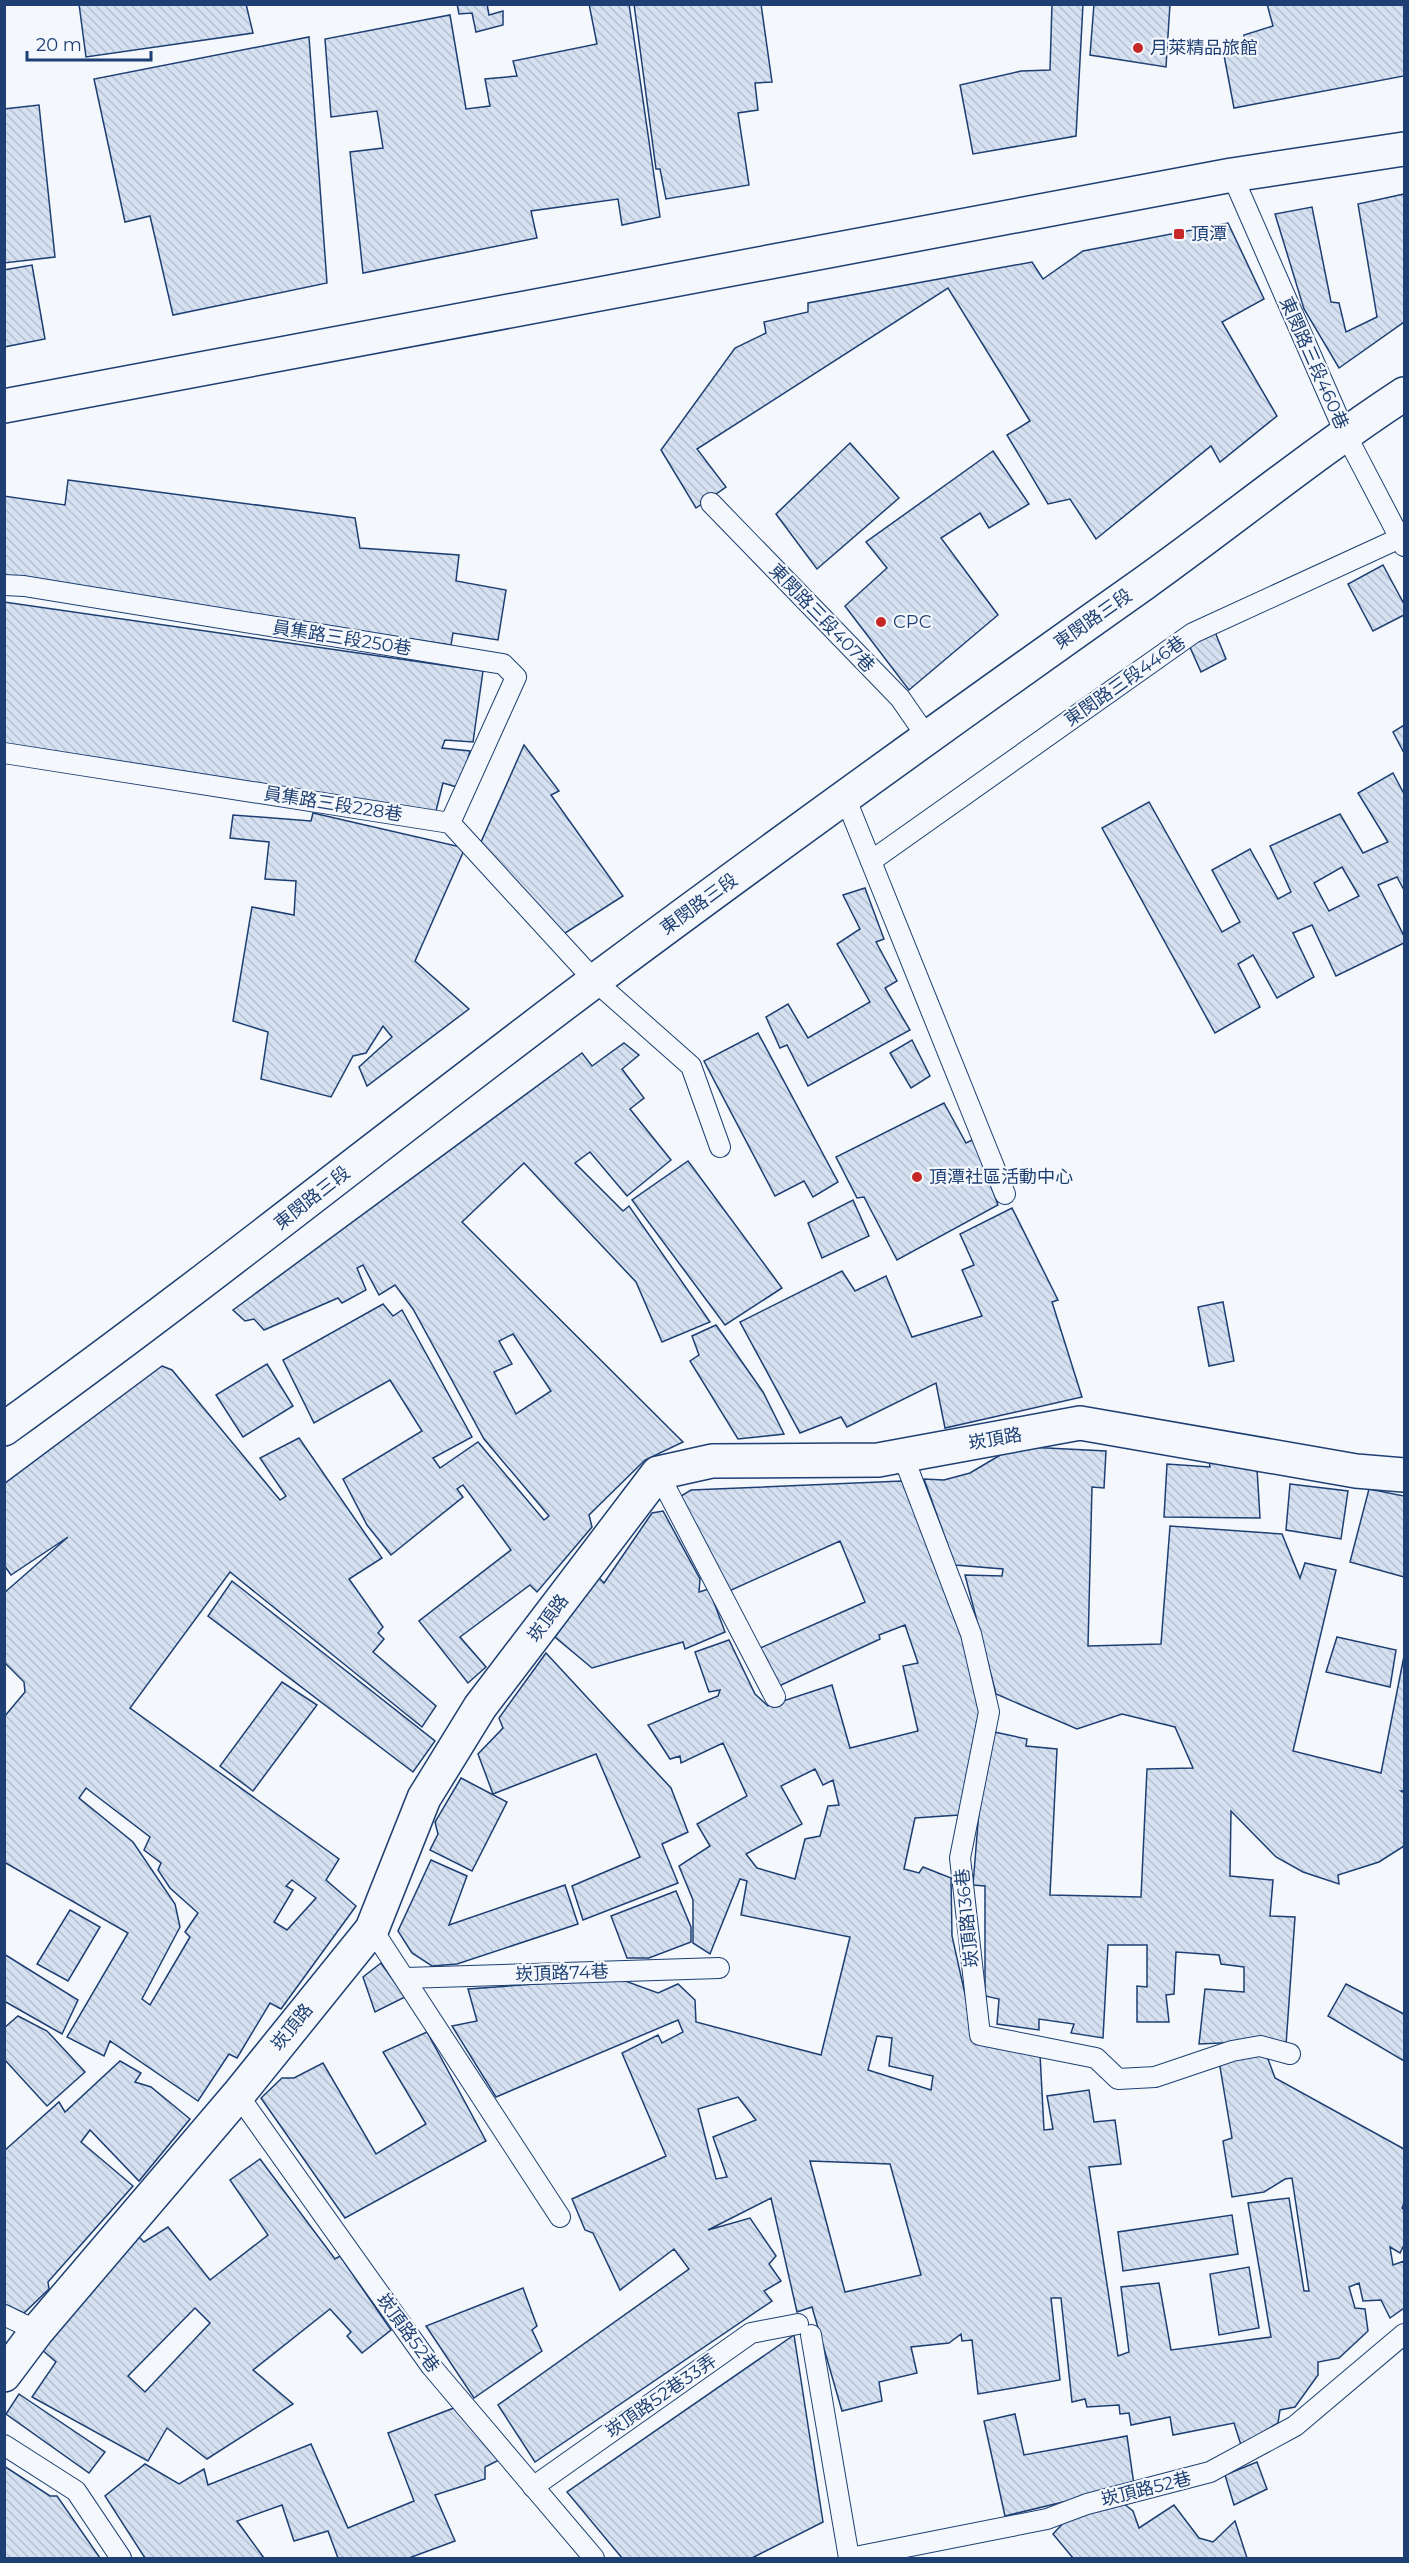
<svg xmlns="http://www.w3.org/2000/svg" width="1409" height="2563" viewBox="0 0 1409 2563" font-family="Montserrat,'Noto Sans TC',sans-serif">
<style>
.building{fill:url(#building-back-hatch);stroke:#1d3f73;stroke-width:1.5;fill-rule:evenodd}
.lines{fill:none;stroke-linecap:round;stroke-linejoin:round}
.service-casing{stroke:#1d3f73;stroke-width:22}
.minor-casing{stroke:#1d3f73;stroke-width:36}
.tertiary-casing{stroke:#1d3f73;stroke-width:36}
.secondary-casing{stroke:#1d3f73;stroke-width:36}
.service{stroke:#f4f7fb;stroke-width:20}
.minor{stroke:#f4f7fb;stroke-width:33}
.tertiary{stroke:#f4f7fb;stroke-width:33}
.secondary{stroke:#f4f7fb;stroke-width:33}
.poi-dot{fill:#c62828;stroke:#f4f7fb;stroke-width:2}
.labels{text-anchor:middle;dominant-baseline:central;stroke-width:4.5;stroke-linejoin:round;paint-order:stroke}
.poi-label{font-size:18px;fill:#1d3f73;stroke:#f4f7fb;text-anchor:start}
.street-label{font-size:18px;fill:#1d3f73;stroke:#f4f7fb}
</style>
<defs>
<pattern id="building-back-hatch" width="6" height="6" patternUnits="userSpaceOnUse" patternTransform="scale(1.5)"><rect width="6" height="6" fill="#d5e0f0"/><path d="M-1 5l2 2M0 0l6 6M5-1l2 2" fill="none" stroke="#b6c1d1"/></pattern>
</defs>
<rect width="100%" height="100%" fill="#f4f7fb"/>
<g class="building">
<polygon points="79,4 246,4 253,33 86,57"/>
<polygon points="457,4 487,4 489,15 503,11 503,25 476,32 472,13 459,14"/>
<polygon points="589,4 629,4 660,217 622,225 618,199 531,211 537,238 363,273 350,152 383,148 377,111 331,117 325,39 450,15 466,109 490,106 485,79 517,76 513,61 597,44"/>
<polygon points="634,4 761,4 772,82 755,83 758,110 738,113 749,185 666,199 660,169 656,169"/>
<polygon points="1052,4 1083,4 1076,136 973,154 960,85 1021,71 1050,70"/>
<polygon points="1094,4 1170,4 1166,67 1090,55"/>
<polygon points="1267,4 1404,4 1404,76 1234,108 1223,50 1244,46 1244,35 1273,26"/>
<polygon points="309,37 327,283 173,315 150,216 125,222 94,79"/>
<polygon points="39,105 55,257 4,263 4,109"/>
<polygon points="1404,194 1404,322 1339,368 1304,309 1275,214 1312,207 1331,302 1339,303 1346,332 1377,317 1358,204"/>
<polygon points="1228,223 1264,299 1222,322 1277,416 1220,462 1211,446 1096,539 1070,499 1048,504 1007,435 1030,421 948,288 697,449 726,487 696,508 661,450 735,348 766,333 764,322 808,312 808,303 1032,262 1043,279 1083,251"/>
<polygon points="32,265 45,339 4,347 4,270"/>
<polygon points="850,443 899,498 817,569 776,514"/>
<polygon points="993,451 1029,504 989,528 980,513 941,538 998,615 909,690 845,606 887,568 866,542"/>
<polygon points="68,480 355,518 360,548 459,555 456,581 506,590 498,640 453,633 451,645 4,578 4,496 65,505"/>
<polygon points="1383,565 1404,604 1404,615 1373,631 1348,584"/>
<polygon points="4,602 483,671 473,742 445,740 442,748 470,751 460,788 443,783 436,811 4,747"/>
<polygon points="1215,632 1226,659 1201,672 1189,645"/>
<polygon points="1404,725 1404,753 1393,732"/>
<polygon points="524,745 559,791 551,795 623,896 559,937 481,842"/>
<path d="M1393,773L1404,794V890L1397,877L1378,885L1404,936V943L1336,976L1312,925L1293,933L1314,977L1277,998L1253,955L1238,964L1260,1007L1215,1033L1102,828L1149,802L1222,932L1240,922L1212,870L1250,849L1278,899L1291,892L1270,846L1340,814L1363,853L1388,842L1358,793ZM1342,867L1359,896L1329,911L1314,883Z"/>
<polygon points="313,813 465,848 415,961 469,1009 367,1086 359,1067 392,1037 383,1026 366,1053 353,1056 331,1097 261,1079 268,1032 233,1021 252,907 294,915 296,881 265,879 269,842 230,838 233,815 311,821"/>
<polygon points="865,888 884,939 876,942 897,981 885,988 910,1030 808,1086 787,1045 780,1048 766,1017 788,1004 808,1038 870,1002 837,944 860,929 843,895"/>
<polygon points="758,1033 838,1182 813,1197 804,1181 775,1196 704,1061"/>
<polygon points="912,1040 930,1076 911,1088 890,1053"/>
<path d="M624,1043L639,1055L622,1069L644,1098L630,1109L671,1160L627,1196L590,1152L575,1163L623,1211L629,1206L710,1322L662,1342L636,1282L524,1163L462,1222L683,1442L645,1460L589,1515L592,1527L537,1592L530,1585L460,1637L486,1667L468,1683L419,1621L511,1550L463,1485L457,1489L463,1497L391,1555L367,1525L343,1479L422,1431L390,1380L314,1423L283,1360L383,1304L393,1316L402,1310L472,1437L433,1458L440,1468L478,1442L544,1520L549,1516L484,1439L413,1309L395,1285L379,1295L363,1265L357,1268L366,1290L342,1303L338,1298L264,1330L254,1319L245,1321L233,1310L582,1053L592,1066ZM513,1334L551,1391L516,1414L494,1372L512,1364L499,1341Z"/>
<polygon points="944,1103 966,1143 974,1139 998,1205 897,1260 864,1197 857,1198 836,1157"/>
<polygon points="688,1161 782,1288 725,1325 632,1200"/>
<polygon points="853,1200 869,1236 822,1258 808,1223"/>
<polygon points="1012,1208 1058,1300 1052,1302 1082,1397 945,1428 936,1383 847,1427 841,1417 800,1433 740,1322 842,1271 855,1291 886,1276 912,1337 982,1316 962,1270 974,1265 960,1234"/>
<polygon points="1223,1302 1234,1361 1209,1366 1198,1307"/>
<polygon points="716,1325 763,1392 784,1434 738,1439 690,1361 699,1355 692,1336"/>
<polygon points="267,1364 293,1406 243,1437 216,1395"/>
<path d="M162,1366L172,1370L280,1500L286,1496L260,1458L299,1438L382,1558L349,1579L383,1627L378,1633L384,1639L373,1652L436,1706L422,1727L230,1572L130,1708L339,1859L326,1880L356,1906L281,2009L270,2003L237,2058L229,2054L198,2101L110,2041L104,2056L67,2037L128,1933L4,1862V1717L25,1692L24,1682L4,1662V1593L68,1537L11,1575L4,1565V1484ZM86,1788L150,1837L144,1850L161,1863L158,1870L170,1888L198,1913L185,1932L190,1937L150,2005L142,1999L180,1927L175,1904L133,1842L79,1798ZM292,1880L316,1898L287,1930L274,1922L293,1890L286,1886Z"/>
<polygon points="1027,1447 1106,1451 1104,1488 1092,1487 1088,1646 1161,1644 1170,1526 1282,1534 1300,1578 1305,1563 1336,1570 1293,1751 1381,1773 1404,1656 1404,1791 1401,1791 1404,1793 1404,1846 1379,1862 1338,1875 1339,1884 1303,1872 1276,1857 1231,1811 1230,1876 1273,1880 1270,1916 1295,1917 1286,2045 1243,2042 1199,2044 1205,1989 1244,1992 1244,1967 1221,1964 1219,1955 1176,1952 1174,1994 1166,1995 1169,2022 1137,2022 1137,1986 1147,1987 1147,1945 1108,1945 1103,2038 1071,2033 1074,2024 1039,2019 1039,2030 997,2024 999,1999 985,1996 985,1886 973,1885 982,1773 994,1732 1027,1739 1026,1746 1057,1749 1050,1895 1141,1897 1147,1769 1193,1768 1175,1727 1122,1714 1077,1729 996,1694 965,1575 1002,1576 1003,1569 955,1565 924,1479 944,1480 970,1473 1002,1454"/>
<polygon points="1209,1460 1257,1469 1260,1518 1164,1517 1167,1464 1210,1467"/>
<path d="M902,1481L967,1645L982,1711L959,1815L915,1818L904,1869L919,1873L923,1867L951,1878L952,1936L975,2039L1040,2054L1044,2130L1053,2129L1047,2096L1089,2090L1094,2122L1115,2120L1121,2164L1089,2167L1118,2356L1129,2352L1121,2287L1159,2283L1171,2350L1271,2337L1248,2203L1289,2198L1304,2291H1309L1292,2178L1285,2179L1264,2192L1232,2197L1223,2141L1232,2138L1219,2061L1260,2054L1268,2059L1275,2078L1404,2149V2203L1402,2208L1404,2210V2245L1400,2253L1390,2247L1393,2265L1404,2261V2308L1390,2318L1381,2300L1363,2301L1359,2283L1349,2287L1355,2308L1365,2309L1368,2331L1339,2358L1318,2362V2375L1295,2407L1280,2410L1278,2423L1241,2445L1234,2423L1173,2435L1170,2417L1131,2425L1129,2413L1120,2414L1119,2405L1087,2407L1085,2399L1072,2402L1061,2298H1051L1060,2380L978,2394L972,2340L962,2341L961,2334L949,2343L911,2347L917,2373L879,2382L882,2401L842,2411L812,2307L797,2312L771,2198L708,2230L750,2218L776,2256L769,2264L781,2281L764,2291L772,2301L535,2462L498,2405L689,2269L674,2249L620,2290L593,2233L585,2230L572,2199L666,2156L622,2053L658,2035L662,2043L683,2032L678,2020L496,2097L452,2026L477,2021L468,1989L617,1978L658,1993L678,1984L695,2000L696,2022L821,2055L850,1937L741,1915L747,1881L740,1879L710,1954L693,1943V1900L679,1866L710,1846L697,1824L747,1796L723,1743L681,1763L680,1756L670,1759L648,1725L718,1696L720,1690L709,1692L695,1652L729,1640L755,1694L768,1706L832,1685L850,1748L918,1731L903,1666L918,1663L905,1625L879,1635L880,1639L777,1687L758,1649L865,1602L840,1541L727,1592L681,1496L691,1490ZM815,1769L823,1785L833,1780L839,1805L828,1806L820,1836L805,1839L795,1879L757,1868L746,1854L802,1824L781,1786ZM877,2036L892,2038L889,2066L933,2076L931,2090L868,2070ZM738,2097L756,2120L713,2137L727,2177L716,2179L698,2109ZM810,2161L890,2164L921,2275L845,2292Z"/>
<polygon points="1290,1484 1348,1491 1341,1539 1286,1530"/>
<polygon points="1369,1489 1404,1496 1404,1577 1350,1562"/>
<polygon points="663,1511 700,1579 699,1592 709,1589 725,1632 685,1649 683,1642 592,1668 555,1637 598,1577 604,1583 652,1513"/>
<polygon points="232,1581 435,1741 413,1772 208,1616"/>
<polygon points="1337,1637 1396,1650 1390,1687 1326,1672"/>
<polygon points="546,1653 671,1788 688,1832 662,1844 678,1883 583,1920 572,1886 640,1857 596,1754 493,1794 478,1754 503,1728 499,1718"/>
<polygon points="282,1682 317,1705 253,1791 220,1766"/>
<polygon points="461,1778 507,1802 472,1871 430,1850 438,1834 435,1822"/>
<polygon points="431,1860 467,1876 449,1925 565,1885 578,1924 457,1964 432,1966 412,1953 398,1931"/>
<polygon points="676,1891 691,1927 691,1942 649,1958 627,1958 611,1916"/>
<polygon points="70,1910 100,1927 68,1981 37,1964"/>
<polygon points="4,1954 78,2000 62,2034 4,2001"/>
<polygon points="381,1963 405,1997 375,2012 363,1977"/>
<polygon points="1346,1984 1404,2014 1404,2061 1328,2016"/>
<polygon points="18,2016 47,2031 85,2072 47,2106 4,2059 4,2028"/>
<polygon points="427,2032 486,2141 345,2218 261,2098 282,2078 294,2078 323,2063 376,2154 426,2124 383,2052"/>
<polygon points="120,2061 141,2073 135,2082 151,2087 190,2119 139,2181 90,2130 81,2142 133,2186 48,2282 49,2289 24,2313 4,2304 4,2151 59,2102 65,2112"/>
<path d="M260,2159L335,2259L340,2256L391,2330L362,2353L347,2336L351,2332L330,2309L253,2370L293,2404L207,2459L167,2428L148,2461L32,2397L56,2362L41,2349L136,2234L144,2242L168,2227L210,2280L268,2235L230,2180ZM195,2308L210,2323L145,2392L128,2376Z"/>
<polygon points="1232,2215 1238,2254 1123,2271 1118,2232"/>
<polygon points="1249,2267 1259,2328 1219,2335 1210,2274"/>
<polygon points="523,2288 537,2326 532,2330 542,2351 474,2398 426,2326"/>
<polygon points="794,2335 823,2522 752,2558 622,2558 567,2492"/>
<polygon points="19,2394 105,2452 89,2473 6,2414"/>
<polygon points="454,2408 499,2460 485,2467 485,2479 435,2495 455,2541 409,2558 338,2558 328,2531 294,2541 282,2505 237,2521 264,2558 145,2558 105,2496 145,2464 179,2484 204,2469 208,2485 311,2444 348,2528 414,2501 388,2433"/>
<polygon points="1015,2414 1024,2455 1127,2436 1134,2485 1005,2516 984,2421"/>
<polygon points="1257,2462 1267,2489 1234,2505 1225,2475"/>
<polygon points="4,2466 50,2496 57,2496 100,2558 4,2558"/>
<polygon points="1123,2503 1133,2511 1139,2528 1174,2505 1199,2538 1213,2542 1235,2521 1247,2558 1073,2558 1053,2534 1069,2517"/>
</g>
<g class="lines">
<defs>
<g id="service">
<polyline points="1232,175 1345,433 1404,546"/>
<polyline points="711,503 900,698 927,737"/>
<polyline points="4,585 24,586 503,664 516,677 450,823"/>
<polyline points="4,753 450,823 595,981 691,1066 720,1147"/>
<polyline points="845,797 1005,1194"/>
<polyline points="871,861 1193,633 1400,538"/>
<polyline points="903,1456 971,1634 989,1712 960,1858 980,2035 1096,2058 1118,2079 1155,2077 1232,2051 1260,2046 1290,2054"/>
<polyline points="658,1473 775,1697"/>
<polyline points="372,1929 560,2217"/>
<polyline points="405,1978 719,1968"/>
<polyline points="238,2095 431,2366 594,2558"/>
<polyline points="4,2315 37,2331"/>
<polyline points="811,2335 849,2558"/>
<polyline points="4,2445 76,2491 121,2558"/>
<polyline points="533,2487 751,2333 798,2324"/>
<polyline points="850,2558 1047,2519 1087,2504 1210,2472 1295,2426 1404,2334"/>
</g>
<polyline id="minor" points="4,2375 37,2331 238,2095 372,1929 424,1798 480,1707 658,1473 712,1461 878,1460 1080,1423 1356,1471 1404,1475"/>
<polyline id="tertiary" points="4,406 1232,175 1404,149"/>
<path id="secondary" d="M4,1429C206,1284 398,1128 597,979C777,845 959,714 1143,584C1231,521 1314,453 1404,394"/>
</defs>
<use href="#service" class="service-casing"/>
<use href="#minor" class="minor-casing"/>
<use href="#tertiary" class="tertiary-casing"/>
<use href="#secondary" class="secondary-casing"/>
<use href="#service" class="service"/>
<use href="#minor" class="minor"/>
<use href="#tertiary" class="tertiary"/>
<use href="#secondary" class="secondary"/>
</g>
<g class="poi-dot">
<circle cx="1138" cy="48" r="6"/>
<rect x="1173" y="228" width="12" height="12" rx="3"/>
<circle cx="881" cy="622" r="6"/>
<circle cx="917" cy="1177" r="6"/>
</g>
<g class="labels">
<g class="poi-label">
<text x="1150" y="48">月萊精品旅館</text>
<text x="1191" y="234">頂潭</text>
<text x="893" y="622">CPC</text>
<text x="929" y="1177">頂潭社區活動中心</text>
</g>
<g class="street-label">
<text transform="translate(1314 363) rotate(66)">東閔路三段460巷</text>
<text transform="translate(822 618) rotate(46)">東閔路三段407巷</text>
<text transform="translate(1093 619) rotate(-35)">東閔路三段</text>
<text transform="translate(342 638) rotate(9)">員集路三段250巷</text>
<text transform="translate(1125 681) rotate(-35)">東閔路三段446巷</text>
<text transform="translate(333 804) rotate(9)">員集路三段228巷</text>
<text transform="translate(699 904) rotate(-36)">東閔路三段</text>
<text transform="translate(312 1198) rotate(-38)">東閔路三段</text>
<text transform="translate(995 1439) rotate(-10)">崁頂路</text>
<text transform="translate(548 1618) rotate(-53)">崁頂路</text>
<text transform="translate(967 1918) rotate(-96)">崁頂路136巷</text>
<text transform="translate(562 1973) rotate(-2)">崁頂路74巷</text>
<text transform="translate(292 2027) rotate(-51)">崁頂路</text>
<text transform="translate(408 2333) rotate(54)">崁頂路52巷</text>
<text transform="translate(661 2396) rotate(-35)">崁頂路52巷33弄</text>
<text transform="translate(1146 2489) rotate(-14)">崁頂路52巷</text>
</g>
</g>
<rect width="1409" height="2563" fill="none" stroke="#1d3f73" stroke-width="12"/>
<path d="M27 51v9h124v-9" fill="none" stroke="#1d3f73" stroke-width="3"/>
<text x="36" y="51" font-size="18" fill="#1d3f73" stroke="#f4f7fb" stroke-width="4.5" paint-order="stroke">20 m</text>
</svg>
